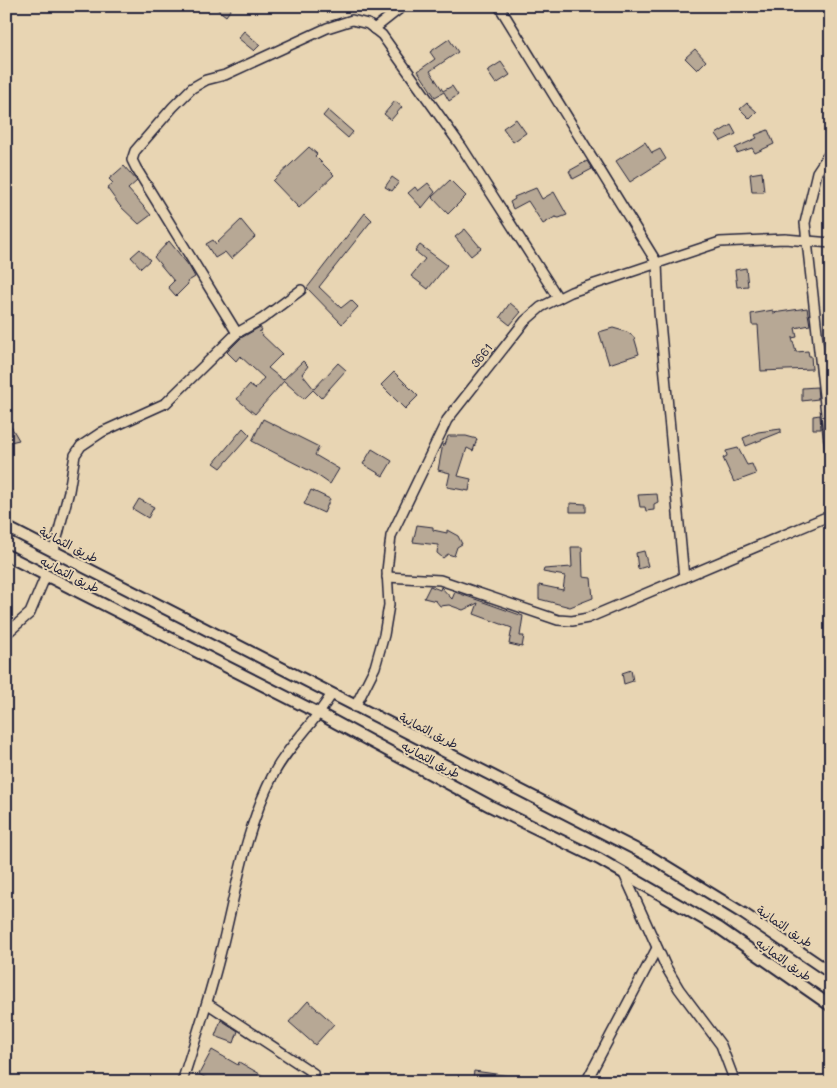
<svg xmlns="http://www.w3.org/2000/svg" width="837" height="1088" viewBox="0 0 837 1088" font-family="Mali,'Playpen Sans Arabic',sans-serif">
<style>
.building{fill:#b7a895;stroke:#22223b}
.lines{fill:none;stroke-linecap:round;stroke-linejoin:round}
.minor-casing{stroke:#22223b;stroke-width:12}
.tertiary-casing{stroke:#22223b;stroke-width:14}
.minor{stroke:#e8d5b3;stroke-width:9}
.tertiary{stroke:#e8d5b3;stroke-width:10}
.labels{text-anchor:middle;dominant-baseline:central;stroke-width:4;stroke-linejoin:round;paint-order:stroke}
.street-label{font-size:12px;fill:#22223b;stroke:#e8d5b3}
</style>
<rect width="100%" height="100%" fill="#e8d5b3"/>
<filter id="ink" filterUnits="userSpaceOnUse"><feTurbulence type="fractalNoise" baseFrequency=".02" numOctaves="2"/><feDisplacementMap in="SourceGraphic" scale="10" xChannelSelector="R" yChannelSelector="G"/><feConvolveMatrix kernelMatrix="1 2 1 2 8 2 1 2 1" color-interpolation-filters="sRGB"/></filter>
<g filter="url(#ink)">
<g class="building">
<polygon points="213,6 233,6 226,16"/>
<polygon points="244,31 260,45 254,51 238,38"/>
<polygon points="449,39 458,52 430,71 443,91 452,86 458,95 449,101 444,92 435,97 418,71 435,59 430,52"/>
<polygon points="695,49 706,61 697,70 685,58"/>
<polygon points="501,62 510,75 496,84 487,71"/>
<polygon points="395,101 402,107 391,120 384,114"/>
<polygon points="747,103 757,112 750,119 740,109"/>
<polygon points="328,110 353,132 348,138 323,116"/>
<polygon points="516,119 526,133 513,142 503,128"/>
<polygon points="731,125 736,134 721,141 716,134"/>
<polygon points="768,130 774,144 755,153 752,148 737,153 735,148 757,138 755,135"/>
<polygon points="645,142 652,153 660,149 666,159 630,182 616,161"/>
<polygon points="309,147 317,154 315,156 334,175 299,208 273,181"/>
<polygon points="587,161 592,169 573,179 569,171"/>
<polygon points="124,166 137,181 128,189 151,215 139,224 120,206 107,188 113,183 109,179"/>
<polygon points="762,172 764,192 752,192 750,174"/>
<polygon points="392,177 399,182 392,191 385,187"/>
<polygon points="450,180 466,196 448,214 432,197"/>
<polygon points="428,183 435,192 422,208 408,193 415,187 418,191"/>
<polygon points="536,188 542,199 554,192 567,215 559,218 555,217 543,224 528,201 513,209 510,202 515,199 514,197"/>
<polygon points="365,213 372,220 319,287 341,308 351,300 358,307 342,324 307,288"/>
<polygon points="241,220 255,237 231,259 225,252 215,258 206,244 213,240 216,244"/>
<polygon points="465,229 481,248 471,256 455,237"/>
<polygon points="169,241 189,266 195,277 187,282 188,284 176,296 168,287 174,281 154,257"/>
<polygon points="420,245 447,265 428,289 411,276 425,259 415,251"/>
<polygon points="140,249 150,260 141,268 131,257"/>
<polygon points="746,268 748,286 737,287 735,270"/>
<polygon points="510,303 521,312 510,325 500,317"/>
<polygon points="807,308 810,325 795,328 797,337 792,338 796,352 808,351 809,356 811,356 812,369 761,371 758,325 752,325 751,314 773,310 773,313"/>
<polygon points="260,327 262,330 259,332 282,354 268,368 283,380 303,361 308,366 302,374 314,389 338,363 346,370 321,398 313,390 304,399 284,381 255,414 237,399 249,385 255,389 264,378 240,356 236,361 227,352 241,338"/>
<polygon points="613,328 627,332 634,337 639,354 609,364 599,332"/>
<polygon points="394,372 418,396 405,409 381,385"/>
<polygon points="817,387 818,399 802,401 802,388"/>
<polygon points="820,415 821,429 813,429 813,416"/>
<polygon points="6,418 19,440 6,443"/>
<polygon points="263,419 319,447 315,455 339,469 330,484 314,473 252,441"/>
<polygon points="243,428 250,435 221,468 214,463"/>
<polygon points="781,429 781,432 746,446 743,438 758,432"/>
<polygon points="448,436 466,436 477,439 473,451 467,448 458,476 471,479 469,491 447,487 450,473 438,470 443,444 445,445"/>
<polygon points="738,448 747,465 752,464 756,474 734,482 723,458 727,456 726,451"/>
<polygon points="372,449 392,461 383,476 363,464"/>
<polygon points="311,490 330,499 324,513 304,504"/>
<polygon points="657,494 658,502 654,504 654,510 646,511 645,507 640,507 638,495"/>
<polygon points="139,499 154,507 148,518 133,509"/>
<polygon points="570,503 586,504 586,512 570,512"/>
<polygon points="417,525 433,527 433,530 447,533 447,530 458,536 462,544 457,547 454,556 448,554 443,558 437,553 438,545 413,542"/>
<polygon points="571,547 582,547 583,577 591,578 593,598 570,607 539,599 539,585 563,590 565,576 543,572 544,569 572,567"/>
<polygon points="644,551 648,566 638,569 636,553"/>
<polygon points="430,586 440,590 441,587 452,599 455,592 523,616 520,636 524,636 522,647 509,644 512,628 474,614 478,603 463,610 449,605 440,606 436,601 424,598"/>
<polygon points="631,670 633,681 624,684 622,673"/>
<polygon points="308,1001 334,1024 315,1045 289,1022"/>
<polygon points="221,1020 238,1031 234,1043 215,1036"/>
<polygon points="212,1050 238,1065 239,1062 274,1082 213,1082 199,1074"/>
<polygon points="474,1071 517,1077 516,1082 472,1082"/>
</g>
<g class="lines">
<defs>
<g id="minor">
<polyline points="499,6 657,263 659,311 684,578"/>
<polyline points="374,29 403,6"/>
<polyline points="831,151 817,172 805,223 831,459"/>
<polyline points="237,333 136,168 132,160 135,151 173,107 192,88 206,80 225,75 327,28 352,20 368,24 382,35 461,146 558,298"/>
<polyline points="54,550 69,491 75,455 81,446 102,432 166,403 237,333 262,319 301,290"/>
<polyline points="387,577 440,580 558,620 572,621 588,618 824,518"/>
<polyline points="6,634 30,613 46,575"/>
<polyline points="355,707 375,667 384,635 389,605 387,571 391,536 447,420 525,321 541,307 571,292 720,242 785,239 831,243"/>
<polyline points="624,874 666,967 679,989 721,1045 735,1082"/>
<polyline points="208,1004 313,1073"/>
<path d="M182,1082C196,1038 210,996 221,951C236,892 244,833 272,777C286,748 314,724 331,695"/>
<polyline points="586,1082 657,948"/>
</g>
<g id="tertiary">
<polyline points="6,527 651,857 744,914 831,973"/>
<polyline points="6,555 320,714 490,806 599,859 719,928 831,1006"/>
</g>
</defs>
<use href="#minor" class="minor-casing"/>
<use href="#tertiary" class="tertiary-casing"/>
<use href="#minor" class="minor"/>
<use href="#tertiary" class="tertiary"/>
</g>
</g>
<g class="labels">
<g class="street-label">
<text transform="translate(481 355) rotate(-51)">3661</text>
<text transform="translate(69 544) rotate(27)">طريق الثمانية</text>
<text transform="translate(70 574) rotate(27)">طريق الثمانيه</text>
<text transform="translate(429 730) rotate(27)">طريق الثمانية</text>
<text transform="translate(431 759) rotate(28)">طريق الثمانيه</text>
<text transform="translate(785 926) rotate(34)">طريق الثمانية</text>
<text transform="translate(784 959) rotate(35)">طريق الثمانيه</text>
</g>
</g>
<rect width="837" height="1088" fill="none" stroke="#e8d5b3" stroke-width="25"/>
<rect x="12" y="12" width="812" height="1063" fill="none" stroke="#22223b" stroke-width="2" filter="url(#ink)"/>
</svg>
